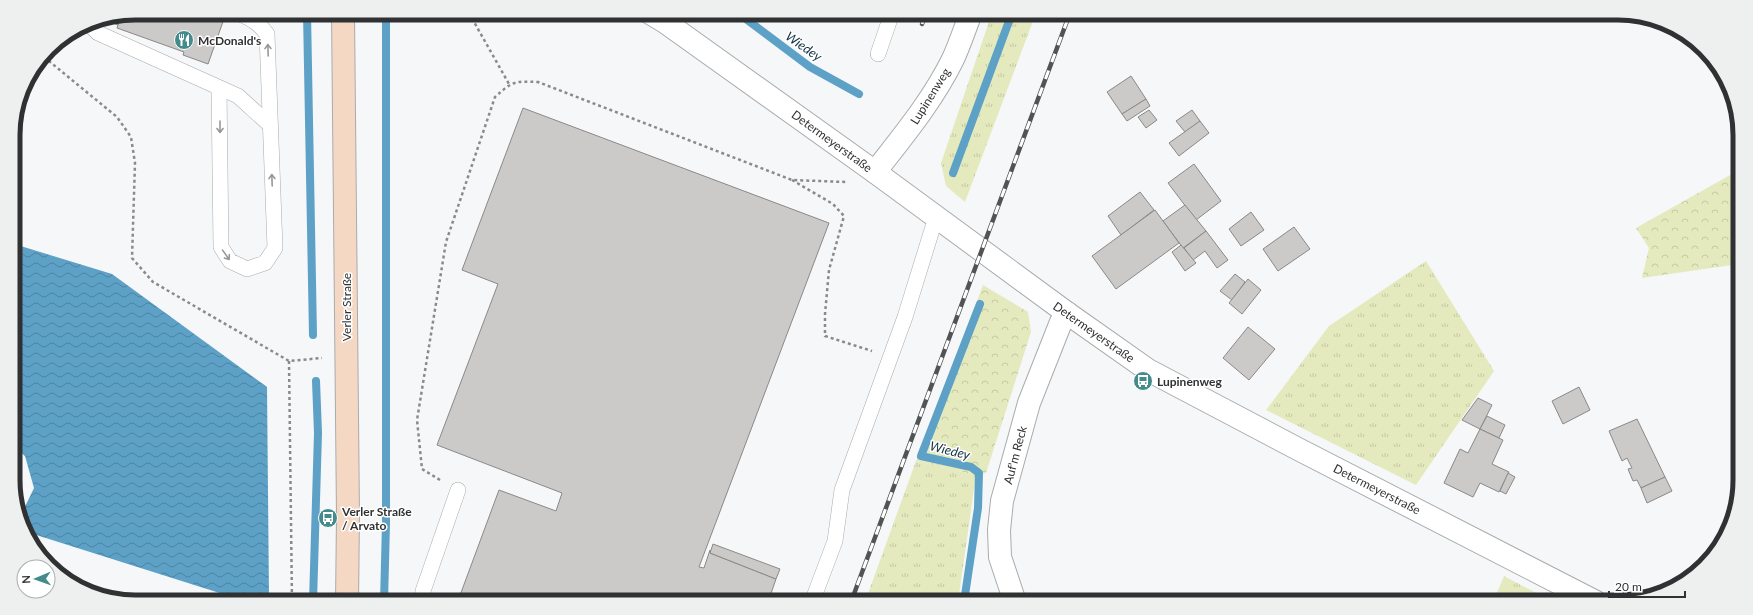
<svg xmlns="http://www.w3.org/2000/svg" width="1753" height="615" viewBox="0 0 1753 615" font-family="Lato,sans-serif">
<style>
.grass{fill:url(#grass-tufts)}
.forest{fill:url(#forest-crowns)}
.water{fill:url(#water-waves)}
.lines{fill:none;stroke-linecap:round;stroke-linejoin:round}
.stream{stroke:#5da1c6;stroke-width:8}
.building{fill:#cccac8;stroke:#8b8987}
.service-casing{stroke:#a9abad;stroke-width:16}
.minor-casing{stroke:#a9abad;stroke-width:24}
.secondary-casing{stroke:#a9abad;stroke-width:24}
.path{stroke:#898a8c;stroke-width:2.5;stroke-dasharray:3 3;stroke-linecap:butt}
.service{stroke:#fff;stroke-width:15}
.minor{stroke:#fff;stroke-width:22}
.secondary{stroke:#f4d8c4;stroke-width:22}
.rail-casing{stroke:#515354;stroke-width:4.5}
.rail{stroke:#fff;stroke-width:3;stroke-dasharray:9;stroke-linecap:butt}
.oneway{stroke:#989898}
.labels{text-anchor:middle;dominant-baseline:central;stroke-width:3;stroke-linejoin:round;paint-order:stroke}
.poi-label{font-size:12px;font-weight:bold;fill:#303132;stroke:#fff;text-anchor:start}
.street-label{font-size:12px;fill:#303132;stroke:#fff}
.water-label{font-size:13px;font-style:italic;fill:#143444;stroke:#fff}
.rim{fill:none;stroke:#303132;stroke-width:5}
</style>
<defs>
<pattern id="grass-tufts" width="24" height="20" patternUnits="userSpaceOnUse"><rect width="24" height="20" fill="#e4eabe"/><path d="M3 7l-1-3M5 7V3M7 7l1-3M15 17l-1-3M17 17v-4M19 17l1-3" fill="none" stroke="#c4c9a4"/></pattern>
<pattern id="forest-crowns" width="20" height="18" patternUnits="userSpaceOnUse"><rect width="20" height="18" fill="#e4eabe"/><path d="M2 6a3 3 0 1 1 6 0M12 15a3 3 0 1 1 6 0" fill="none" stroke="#c4c9a4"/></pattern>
<pattern id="water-waves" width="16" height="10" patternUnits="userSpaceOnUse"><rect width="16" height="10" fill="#5da1c6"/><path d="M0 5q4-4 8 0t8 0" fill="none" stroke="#4d84a1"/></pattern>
</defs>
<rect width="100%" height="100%" fill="#f5f7f9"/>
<g class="grass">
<polygon points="992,13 1036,13 965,202 946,186 941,163"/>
<polygon points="1426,261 1494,371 1416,485 1266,410 1329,326"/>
<polygon points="916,461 976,475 958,602 865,602"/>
<polygon points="1504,576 1553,602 1493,602"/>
</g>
<g class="forest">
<polygon points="1739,170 1739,264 1642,278 1649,248 1636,228"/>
<polygon points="983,285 1028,312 1031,332 986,473 976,475 916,461"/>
</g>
<polygon class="water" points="14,244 112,274 267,387 269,598 266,602 248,602 30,533 21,515 34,488 25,456 15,447"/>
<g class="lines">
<g class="stream">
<polyline points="307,13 313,335"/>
<polyline points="738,13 810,67 859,94"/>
<polyline points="953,173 1012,13"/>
<polyline points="313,602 318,433 316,381"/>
<polyline points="384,602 386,523 386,13"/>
<polyline points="964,602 978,508 979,473 971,467 921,456 980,304"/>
</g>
</g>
<g class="building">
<polygon points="135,13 205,13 216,17 217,13 225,16 208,64 183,55 184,52 117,28 121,16"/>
<polygon points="121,16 118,25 103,19"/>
<polygon points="1131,76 1146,99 1122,114 1107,92"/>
<polygon points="1146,99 1150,106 1127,121 1122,114"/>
<polygon points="523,108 829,223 699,567 704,568 710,550 711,551 710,553 776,579 768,602 461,602 462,599 459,598 499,490 556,511 562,493 437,445 498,284 462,270"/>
<polygon points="1149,110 1157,120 1146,128 1138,117"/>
<polygon points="1192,110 1200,121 1185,132 1176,121"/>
<polygon points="1200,121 1209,133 1179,156 1169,143"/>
<polygon points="1194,164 1221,201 1196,220 1168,183"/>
<polygon points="1140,192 1154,210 1121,235 1108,216"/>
<polygon points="1185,205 1206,231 1183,248 1163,221"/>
<polygon points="1155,210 1179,243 1116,289 1092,256"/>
<polygon points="1251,212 1264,230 1241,246 1229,229"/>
<polygon points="1294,227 1310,249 1278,271 1263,249"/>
<polygon points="1206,231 1228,260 1217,268 1205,251 1193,260 1184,248"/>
<polygon points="1181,245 1196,263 1185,271 1172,252"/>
<polygon points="1235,274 1245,282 1232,300 1220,291"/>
<polygon points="1248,279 1261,290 1242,314 1229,303"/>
<polygon points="1248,327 1275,349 1249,380 1223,358"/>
<polygon points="1579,387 1590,410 1563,424 1552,401"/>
<polygon points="1478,398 1492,405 1480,429 1462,420"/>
<polygon points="1487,416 1505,425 1499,438 1480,429"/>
<polygon points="1637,419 1665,477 1641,488 1637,480 1633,481 1628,469 1632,468 1627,458 1622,461 1609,431"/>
<polygon points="1480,429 1503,440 1492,464 1509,472 1499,492 1480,483 1473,497 1444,483 1460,449 1468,453"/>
<polygon points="1508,473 1515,477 1506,494 1500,491"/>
<polygon points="1665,477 1672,491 1647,503 1641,488"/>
<polygon points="713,544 780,569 776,579 710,553"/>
</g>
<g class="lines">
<defs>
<g id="service">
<polyline points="88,23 98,33 238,96 270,125"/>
<polyline points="878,54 892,13"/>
<path d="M219,88L221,247L230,261L247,269L265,263L275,248L267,34C259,23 250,17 237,13"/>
<polyline points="422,602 423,591 458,490"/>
<polyline points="812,602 835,541 842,490 905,317 936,217"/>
</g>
<g id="minor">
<polyline points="650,13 665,22 875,172 1067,313 1148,370 1298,449 1596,602"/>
<path d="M875,172C903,136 933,100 953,59C960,44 965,28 971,13"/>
<polyline points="1015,602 1000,557 999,530 1002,501 1029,403 1061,322 1067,313"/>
</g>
<polyline id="secondary" points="343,13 348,516 347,602"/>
</defs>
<use href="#service" class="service-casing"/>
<use href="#minor" class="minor-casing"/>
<use href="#secondary" class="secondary-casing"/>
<g class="path">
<polyline points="469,13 509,84"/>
<polyline points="44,57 117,117 131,137 135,163 132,258 153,282 289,361 322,358"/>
<polyline points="792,180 833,204 844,216 829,270 825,314 825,336 872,351"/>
<polyline points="289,361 292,602"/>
<path d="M440,480L422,469L417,420L446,242L495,97C513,81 514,81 538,82L792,180L846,182"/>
</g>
<use href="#service" class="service"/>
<use href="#minor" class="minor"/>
<use href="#secondary" class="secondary"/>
<defs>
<g id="rail">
<polyline points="906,18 908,13"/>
<polyline points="922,24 926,13"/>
<polyline points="851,602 1070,13"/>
</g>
</defs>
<use href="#rail" class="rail-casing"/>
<use href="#rail" class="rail"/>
</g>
<defs><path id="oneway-shaft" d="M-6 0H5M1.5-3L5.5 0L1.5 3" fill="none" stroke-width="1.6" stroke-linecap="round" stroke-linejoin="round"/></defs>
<g class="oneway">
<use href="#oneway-shaft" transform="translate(268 50) rotate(-92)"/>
<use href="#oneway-shaft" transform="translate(220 127) rotate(90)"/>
<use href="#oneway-shaft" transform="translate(272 180) rotate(-92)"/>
<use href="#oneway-shaft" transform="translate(226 255) rotate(55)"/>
</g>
<defs>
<symbol id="restaurant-disc" viewBox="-11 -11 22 22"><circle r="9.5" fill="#448c8b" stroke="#fff"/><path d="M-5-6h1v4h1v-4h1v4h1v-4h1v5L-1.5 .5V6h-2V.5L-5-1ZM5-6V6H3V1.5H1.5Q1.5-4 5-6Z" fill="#fff"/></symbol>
<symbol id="bus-disc" viewBox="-11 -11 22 22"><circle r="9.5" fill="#448c8b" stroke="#fff"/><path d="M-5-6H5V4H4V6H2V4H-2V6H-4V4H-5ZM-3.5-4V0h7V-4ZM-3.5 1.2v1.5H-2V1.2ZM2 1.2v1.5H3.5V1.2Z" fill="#fff"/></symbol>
</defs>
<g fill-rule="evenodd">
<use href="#restaurant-disc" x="173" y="29" width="22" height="22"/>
<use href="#bus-disc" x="1132" y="370" width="22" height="22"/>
<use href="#bus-disc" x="317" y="507" width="22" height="22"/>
</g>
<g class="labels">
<g class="poi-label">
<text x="198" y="40">McDonald's</text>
<text x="1157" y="381">Lupinenweg</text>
<text x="342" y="511">Verler Straße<tspan x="342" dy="14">/ Arvato</tspan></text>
</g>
<g class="street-label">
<text transform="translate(930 96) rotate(-58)">Lupinenweg</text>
<text transform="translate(832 141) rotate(36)">Determeyerstraße</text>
<text transform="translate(346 307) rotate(-90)">Verler Straße</text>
<text transform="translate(1094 332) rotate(35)">Determeyerstraße</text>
<text transform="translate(1015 455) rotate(-75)">Auf'm Reck</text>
<text transform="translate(1377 489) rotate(27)">Determeyerstraße</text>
</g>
<g class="water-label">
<text transform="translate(804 46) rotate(35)">Wiedey</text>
<text transform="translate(950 450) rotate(14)">Wiedey</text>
</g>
</g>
<path d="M0 0H1753V615H0ZM135 20H1618A115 115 0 0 1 1733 135V480A115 115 0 0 1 1618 595H135A115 115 0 0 1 20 480V135A115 115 0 0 1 135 20Z" fill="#eeefef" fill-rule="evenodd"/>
<path class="rim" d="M135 20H1618A115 115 0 0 1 1733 135V480A115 115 0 0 1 1618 595H135A115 115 0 0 1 20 480V135A115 115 0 0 1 135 20Z"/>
<g transform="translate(36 579) rotate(268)"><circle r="19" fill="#ffffff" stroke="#acadad"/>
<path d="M0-3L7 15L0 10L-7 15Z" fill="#448c8b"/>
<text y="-6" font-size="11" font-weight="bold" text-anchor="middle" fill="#303132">N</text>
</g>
<path d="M1609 591v6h76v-6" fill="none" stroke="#303132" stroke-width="2"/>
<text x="1615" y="591" font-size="12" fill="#303132" stroke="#ffffff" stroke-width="3" paint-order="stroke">20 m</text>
</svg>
